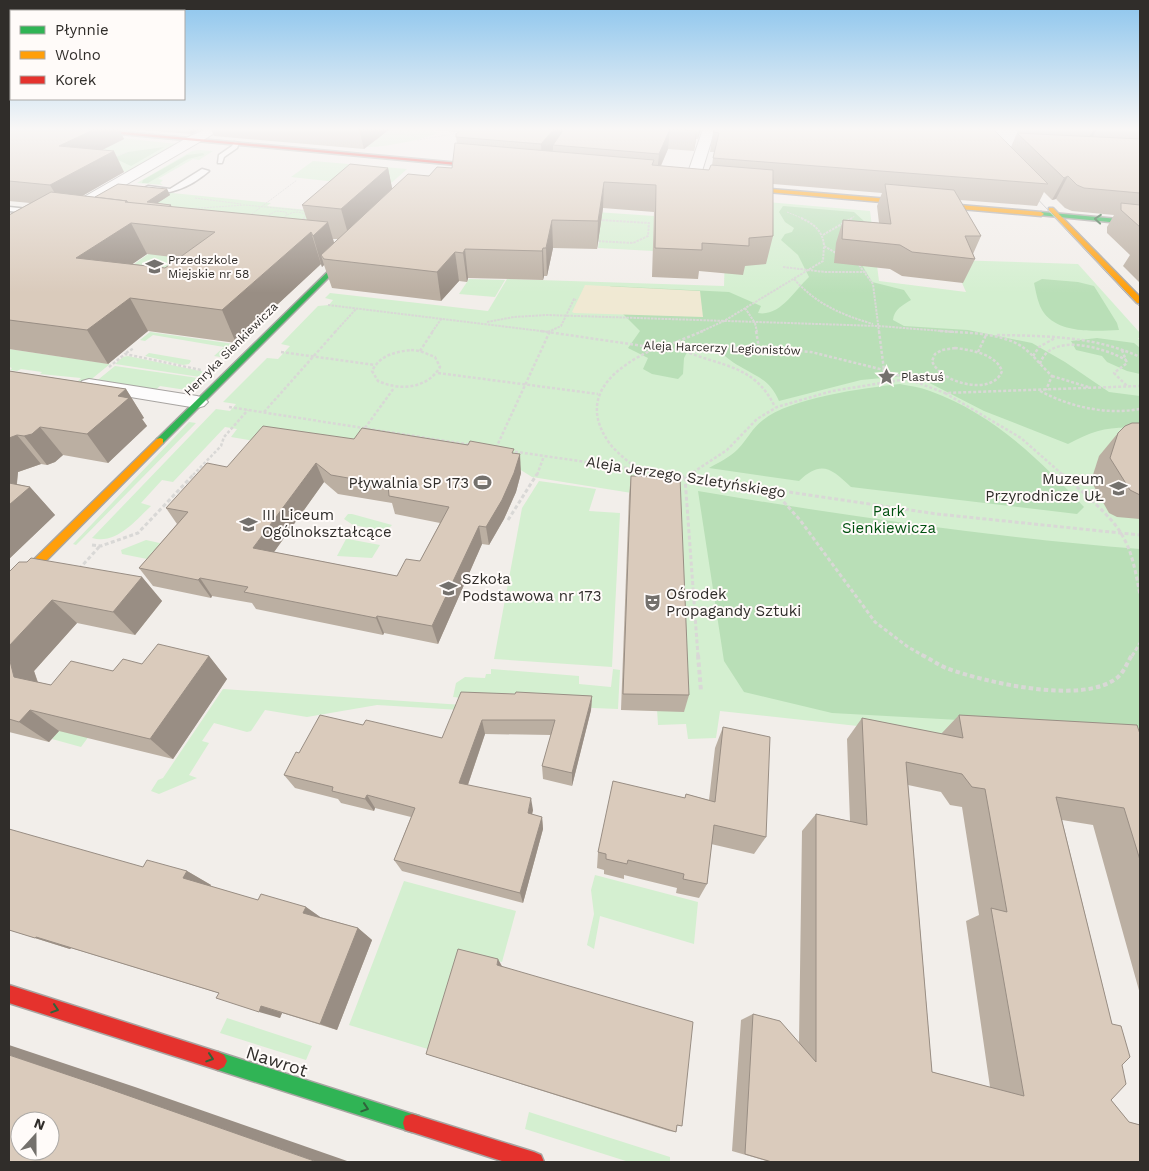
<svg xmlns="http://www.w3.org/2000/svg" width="1149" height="1171" viewBox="0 0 1149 1171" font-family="'Work Sans',sans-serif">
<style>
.green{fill:#d4efd0}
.forest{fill:#b9dfb7}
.sand{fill:#f0e9d3}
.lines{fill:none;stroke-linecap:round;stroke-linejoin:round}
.lane-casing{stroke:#a8a5a2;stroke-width:3}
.street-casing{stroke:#a8a5a2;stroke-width:2}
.fast-casing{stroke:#a8a5a2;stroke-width:3}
.slow-casing{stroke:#a8a5a2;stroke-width:3}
.jam-casing{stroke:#a8a5a2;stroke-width:3}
.path-far4{stroke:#d9d8d6;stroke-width:1;stroke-dasharray:2 1;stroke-linecap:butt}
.path-far3{stroke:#d9d8d6;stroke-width:2;stroke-dasharray:2.5 1;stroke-linecap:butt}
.path-far2{stroke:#d9d8d6;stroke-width:2.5;stroke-dasharray:3 2;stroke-linecap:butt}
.path-far1{stroke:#d9d8d6;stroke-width:3;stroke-dasharray:4 2.5;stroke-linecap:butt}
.path{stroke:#d9d8d6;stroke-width:4;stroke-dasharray:4.5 3;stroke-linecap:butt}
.lane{fill:#fdfcfc;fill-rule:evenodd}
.street{fill:#fdfcfc;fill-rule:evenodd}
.fast{fill:#30b455;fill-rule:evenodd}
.slow{fill:#ff9f0a;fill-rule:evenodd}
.jam{fill:#e5322d;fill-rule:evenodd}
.tram{stroke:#bfbebd;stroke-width:1}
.wall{fill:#bbafa2;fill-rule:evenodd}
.shaded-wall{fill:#998e84}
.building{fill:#dacbbc;stroke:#998e84;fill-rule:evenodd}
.oneway{stroke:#30633b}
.labels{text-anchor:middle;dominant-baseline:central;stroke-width:4;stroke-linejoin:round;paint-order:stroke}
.far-poi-label{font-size:12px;fill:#302d2a;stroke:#fffbf9;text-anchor:start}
.far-street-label{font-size:12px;fill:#302d2a;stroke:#fffbf9}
.street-label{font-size:15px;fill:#302d2a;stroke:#fffbf9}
.poi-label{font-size:15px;fill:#302d2a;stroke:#fffbf9;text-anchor:start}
.park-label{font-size:15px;fill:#005110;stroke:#fffbf9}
.near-street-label{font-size:18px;fill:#302d2a;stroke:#fffbf9}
</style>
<rect width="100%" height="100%" fill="#f2eeea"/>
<g class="green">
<path d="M388,129H434L432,131L440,132C427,139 381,148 366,147L389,130Z"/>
<polygon points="103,136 177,144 128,172 84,168 9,147"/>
<polygon points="198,150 213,151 199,160 193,159 158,179 163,180 160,183 163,185 137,183 192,151"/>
<polygon points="313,161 407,169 389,185 373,186 291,177"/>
<polygon points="133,189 271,203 267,206 368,216 349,237 96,208"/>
<path d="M767,202L870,211L879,281L966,292L952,260L1078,264L1140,333V338H1138L1140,341V747L976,739L720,711L716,738L688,739L686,724L658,725L644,495L532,477L516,467L272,444L231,437L237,429L225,427L173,482L162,480L141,503L151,506C135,521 116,545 92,538L216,409L230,411L236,404L223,402L267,358L278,359L290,346L281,344L318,306L329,305L333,300L325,298L330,293L488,311L507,279L724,286L725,253Z"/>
<polygon points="596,212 654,216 653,251 598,248 599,241 595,240"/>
<polygon points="168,240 182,258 169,269 99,289"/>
<polygon points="469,279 505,280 495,297 459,294"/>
<polygon points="150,332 234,344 220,357 214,356 224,347 153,335 145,341 140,340"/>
<polygon points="9,349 110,364 88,382 78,381 81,378 40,374 42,372 21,369 17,371 10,370 12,368 9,367"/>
<polygon points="149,353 190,360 191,361 189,364 183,365 145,356"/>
<polygon points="128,356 205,372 200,377 115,364 123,357"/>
<polygon points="115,366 198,378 186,390 160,386 153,392 94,383"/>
<polygon points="189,422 196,423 76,545 73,544"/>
<polygon points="539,481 596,489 589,511 620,513 612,667 494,659 522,508"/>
<polygon points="348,514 352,514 392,525 386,531 353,525 344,519"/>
<polygon points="346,539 348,539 380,545 372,558 337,556"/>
<polygon points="146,540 164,544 152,560 122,554 121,550"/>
<polygon points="491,669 579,676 579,684 611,687 613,669 620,670 618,709 520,705 523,694 499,693 496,702 453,697 456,683 465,677 485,678 486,674 491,674"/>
<polygon points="223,689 463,705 460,710 377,705 307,717 265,710 251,731 247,732 214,723 202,741 209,743 189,775 197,778 159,794 151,791 158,780 163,778"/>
<polygon points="74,711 102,718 81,747 52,739"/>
<polygon points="595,875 698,902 694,944 600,916 594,949 587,945 594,914 591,890"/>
<polygon points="404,881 516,911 502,962 461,951 431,1050 349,1025"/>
<polygon points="227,1018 312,1046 306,1060 220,1033"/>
<polygon points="529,1112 670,1157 670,1162 629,1162 525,1129"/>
</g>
<g class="forest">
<polygon points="164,147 131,166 114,158 128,152"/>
<polygon points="203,153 204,155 188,159 148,183 142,183 143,180 187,155"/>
<path d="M783,206L854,212L865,222V237L858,258L872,282L904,290L911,300C903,305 894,309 893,320L904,326L968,330L1032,343L1065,362L1109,392L1140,396V428C1110,426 1094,430 1068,444L984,411L914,375L861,380L779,401C770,380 759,378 741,367C730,361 721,353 713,344L691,345L684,358L683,374L678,379L652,374L643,369L648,358L628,348L640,331L618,309L610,286L729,292L761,306L758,313C780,317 795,290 809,277L798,255L781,240L785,234L792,232L794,228L785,222L779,212Z"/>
<path d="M1042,279L1078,282L1094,286L1117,323L1119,330C1095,331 1060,334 1044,313C1038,305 1036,292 1034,283Z"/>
<polygon points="1097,338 1134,343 1140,348 1140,374 1127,371 1107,362 1102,356 1076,350 1071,341"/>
<path d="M900,384C910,386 920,387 930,391C992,413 1040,460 1084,507L1077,514L851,487C831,468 821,460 799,481L709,468C718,463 730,457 738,449C747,440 752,428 763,420C790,398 864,388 900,384Z"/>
<path d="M698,491C845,516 992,537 1140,549V730L832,713L744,692L724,661Z"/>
</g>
<polygon class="sand" points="585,285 700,291 703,317 574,313 572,312"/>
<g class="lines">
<defs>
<g id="lane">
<polygon points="234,142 239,143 237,148 224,157 222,163 218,163 219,155 232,146"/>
<path d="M202,169L209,171C193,185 164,201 144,188L148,186L170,189Z"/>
<polygon points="9,207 38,210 42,212 38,214 9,211"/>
</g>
<g id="street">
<polygon points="207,129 222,129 15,249 9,251 9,240 190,136"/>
<polygon points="703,129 715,129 698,184 691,188 684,184"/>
<polygon points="89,379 197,396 204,398 208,402 204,406 197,408 82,389 79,385 82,381"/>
</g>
<g id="fast">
<polygon points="1041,212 1140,221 1140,225 1039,215 1038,214"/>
<polygon points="352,248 357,249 163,443 157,443 157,439"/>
<polygon points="218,1052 412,1114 419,1116 421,1123 419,1130 412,1132 218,1070 212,1067 209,1061 212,1055"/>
</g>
<g id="slow">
<polygon points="736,186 1041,212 1044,214 1041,216 734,189"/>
<polygon points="1049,208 1053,208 1140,297 1140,303 1137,303 1049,210"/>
<polygon points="160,438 163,439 163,443 13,594 9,595 9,584 157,439"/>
</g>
<g id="jam">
<polygon points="75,129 91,129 492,166 489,168 77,130"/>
<polygon points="9,985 218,1052 224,1055 227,1061 224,1067 218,1070 9,1003"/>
<polygon points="412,1114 534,1152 541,1155 544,1162 505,1162 412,1132 405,1130 403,1123 405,1116"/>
</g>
</defs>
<use href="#lane" class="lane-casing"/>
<use href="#street" class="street-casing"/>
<use href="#fast" class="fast-casing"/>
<use href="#slow" class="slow-casing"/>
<use href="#jam" class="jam-casing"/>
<g class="path-far4">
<polyline points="388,130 420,138"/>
<polyline points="417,140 460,133"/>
<polyline points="114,157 127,152"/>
<polyline points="195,198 241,204"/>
<polyline points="186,209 245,205 307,211"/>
<polyline points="787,212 804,219"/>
<polyline points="249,216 297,180"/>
<polyline points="270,218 269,215 276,211 286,212 287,215"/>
<path d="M284,219V217C291,212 298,210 306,215L303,219"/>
<polyline points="850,219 855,216"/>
</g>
<g class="path-far3">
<polyline points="284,218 284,220"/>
<polyline points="304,218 303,220 305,220"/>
<path d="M801,218C814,224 823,231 824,246L838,254"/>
<polyline points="823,235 852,218"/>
<polyline points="595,241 633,243 648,236 649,223 600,220 599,222"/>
<polyline points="859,265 873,284 879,332"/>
<polyline points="783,267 825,272 867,272"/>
<path d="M794,279C816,304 842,315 873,324"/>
<polyline points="328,305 549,332"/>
<polyline points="745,308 755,323"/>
<polyline points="487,322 514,317 547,315 878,326 955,332"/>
<polyline points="755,323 757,332"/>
<polyline points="335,332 356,309"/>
<polyline points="432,332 442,318"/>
<polyline points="548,332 561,326 574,299 576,300"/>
<polyline points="700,332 724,321 823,261 824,246"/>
</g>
<g class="path-far2">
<polyline points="541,331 657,348 759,348 811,352 884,370 945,393 1140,386"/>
<polyline points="756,331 759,348"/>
<polyline points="879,331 884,370"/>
<path d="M940,331C965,333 998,332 1021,346C1032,353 1042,367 1052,376L1046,390"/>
<path d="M997,335C1047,336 1094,336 1140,357"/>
<polyline points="664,347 703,331"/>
<path d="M955,348C971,350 996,354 1002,371C993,397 940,383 932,361L935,354L942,350Z"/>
<path d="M680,349C719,367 754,363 775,407"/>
<path d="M411,350L420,351L435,357L440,367C427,389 400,391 378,381L372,371C380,355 395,352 411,350Z"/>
<polyline points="1122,350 1127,363 1114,373 1127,386"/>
<polyline points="420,351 433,331"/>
<polyline points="281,352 375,365"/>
<polyline points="978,352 986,335"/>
<polyline points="126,353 134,348"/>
<polyline points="1033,356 1039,347 1055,338"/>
<path d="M1040,364C1050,331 1105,348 1126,360"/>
<polyline points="109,367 125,354 201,370"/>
<polyline points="438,373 598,394"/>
<polyline points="1052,376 1088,387"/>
<path d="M1040,391C1071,407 1105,415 1140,409"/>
<polyline points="945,393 1021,438 1063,475"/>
<polyline points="229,407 472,445"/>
<polyline points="264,412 336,331"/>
<polyline points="365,428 394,388"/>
<polyline points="496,448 550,331"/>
<polyline points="510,451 676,475"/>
<path d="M639,470C629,462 618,454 610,444C576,397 614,367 656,348"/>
<polyline points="193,475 221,446 224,437 248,410"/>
<polyline points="537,475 544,456"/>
<polyline points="689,475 727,450 757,419 777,407 832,391 907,379"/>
</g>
<g class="path-far1">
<polyline points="667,474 937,514 1140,535"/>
<polyline points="691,474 685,478 698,656"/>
<path d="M1062,474C1079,489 1112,516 1122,535C1133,553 1136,575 1140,595"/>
<polyline points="775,492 800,520 875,622 908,647 924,656"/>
<polyline points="508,520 537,474"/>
<polyline points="92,545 101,546 138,533 194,474"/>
<polyline points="79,569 100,546"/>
<polyline points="1132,656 1140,643"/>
</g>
<g class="path">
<polyline points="698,655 701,691"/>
<path d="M922,655C930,659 937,664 946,668C984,682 1084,706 1118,677C1124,672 1128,661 1132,655"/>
</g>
<use href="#lane" class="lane"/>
<use href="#street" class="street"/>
<use href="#fast" class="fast"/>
<use href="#slow" class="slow"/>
<use href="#jam" class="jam"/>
<polyline class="tram" points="1030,191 1140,307"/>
</g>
<g class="wall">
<path d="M9,129H119L124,139L102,150L124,172L82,196L95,197L167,189L170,195L157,203L171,205L172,207L307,220L302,205L388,168L392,188L452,168L457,144L456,137L459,132L421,129H701L698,139H696L694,151L668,149L661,166L709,170L712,165L714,152H710L713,132L1011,147L1017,133H1019L1014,129H1140V283L1123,266L1130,255L1107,233V227L1114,215L1072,211L1065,208L1056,199L1052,200L1044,192L1037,206L960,200L981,236L973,254L975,259L963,283L902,276L890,269L834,263L836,243L843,220L879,223L877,206L882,193L773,184V236L766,264L745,266L743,275L699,271L698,279L652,277L654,212L603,208L597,249L553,248L547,276H544L543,280L468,278L467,282L459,281L441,301L332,288L324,265L322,267L321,264L236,343L148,331L108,364L9,349V215L30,203L9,201ZM333,239H338L334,243ZM147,254L180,258L165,268L132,264Z"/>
<polygon points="134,129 203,129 191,134"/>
<polygon points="211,129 390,129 364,149 214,136"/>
<polygon points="9,371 126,389 144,418 142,419 147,426 108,463 63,455 55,462 47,465 41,464 18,472 17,484 30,487 55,515 9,559"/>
<polygon points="1140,423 1140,519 1117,517 1109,513 1091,481 1099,456 1118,433"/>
<path d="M354,439L514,453L521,473L516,492L504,519L489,545L482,544L438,644L384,633L383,635L256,609L252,603L212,596L211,598L153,586L139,568L177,524L166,508L227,467ZM324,482L338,494L392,503L395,514L440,523L420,561L397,576L274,552Z"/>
<polygon points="631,476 689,695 684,712 621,710 629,495"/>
<polygon points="9,572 142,577 162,601 135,635 77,623 34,671 38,682 51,685 142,664 209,656 227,679 173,759 59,731 49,742 9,732"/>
<polygon points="515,694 592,696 591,710 572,786 543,779 542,766 551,735 485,734 468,785 533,810 532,815 542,817 543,829 523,903 402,871 394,860 411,817 375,808 374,811 341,803 338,799 295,788 284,775 299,753 363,725 442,738"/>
<path d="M959,715L1140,734V994L1093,825L1062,820L1122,1065L1111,1100L1129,1122L1140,1125V1162H770L732,1151L741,1020L753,1014L799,1043L802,831L816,814L850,821L847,739L862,718L941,734ZM908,785L941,792L950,805L962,807L979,915L966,921L990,1087L932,1072Z"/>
<polygon points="723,727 766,837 754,854 711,844 707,884 699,898 676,893 677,888 624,875 624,879 604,874 604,870 597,868 598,852 685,798 686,794 709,800 715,748"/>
<polygon points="143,867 187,871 211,885 210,886 258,900 306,907 320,917 358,928 372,940 337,1030 282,1013 280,1018 218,993 71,948 70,949 9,930"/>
<polygon points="502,966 682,1126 677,1125 676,1132 669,1131 426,1054"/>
</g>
<g class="shaded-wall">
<polygon points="95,129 119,129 124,139 70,166 59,146"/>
<polygon points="189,129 203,129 191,134"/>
<polygon points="359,129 390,129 364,149"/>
<polygon points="554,129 565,129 553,145 553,150 542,164 541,144"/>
<polygon points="670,129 668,149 657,174 659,154"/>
<polygon points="697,129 695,146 694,151 696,131"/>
<polygon points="699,129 701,129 698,139"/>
<polygon points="1094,129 1097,129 1090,142 1086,142"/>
<polygon points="114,151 124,172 63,207 50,185"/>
<polygon points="388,168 394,198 350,241 341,209"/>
<polygon points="1068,176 1056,199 1052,200 1064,178"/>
<polygon points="604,182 603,208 597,249 598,221"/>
<polygon points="167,189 170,195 150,208 147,202"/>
<polygon points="552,220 553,248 547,276 546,248"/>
<polygon points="328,222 337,253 321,255 324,265 322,267 313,236"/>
<polygon points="131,223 147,254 95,290 76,258"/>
<polygon points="311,232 321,264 236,343 222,310"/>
<polygon points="543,248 544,276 543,280 542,251"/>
<polygon points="465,249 468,278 467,282 463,253"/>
<polygon points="455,252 459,281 441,301 437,272"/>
<polygon points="130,298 148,331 108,364 87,330"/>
<polygon points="126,389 144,418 142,419 147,426 108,463 87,434 118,396"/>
<polygon points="40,427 63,455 55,462 47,465 24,436"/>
<polygon points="17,435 41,464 18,472 15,499 30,487 55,515 9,559 9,438"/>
<polygon points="520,454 521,473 516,492 504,519 489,545 486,527"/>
<polygon points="316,463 324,482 264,566 253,548"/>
<polygon points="479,526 482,544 438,644 432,626"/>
<polygon points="142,577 162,601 135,635 113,612"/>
<polygon points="200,578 212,596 211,598 198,580"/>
<polygon points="52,600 77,623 34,671 43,699 14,677 9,657 9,646"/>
<polygon points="377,616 384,633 383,635 376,618"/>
<polygon points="209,656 227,679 173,759 150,739"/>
<polygon points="592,696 591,710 572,786 572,773"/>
<polygon points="30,710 59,731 49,742 19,722"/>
<polygon points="482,720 485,734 464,796 459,783"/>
<polygon points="367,795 375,808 374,811 365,799"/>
<polygon points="531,798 533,810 529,825 528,813"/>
<polygon points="542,817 543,829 523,903 520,893"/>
<polygon points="187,871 211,885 207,892 183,878"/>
<polygon points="306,907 323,919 303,913"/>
<polygon points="358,928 372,940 337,1030 320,1024"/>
<polygon points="36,937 71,948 70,949 35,938"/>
<polygon points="498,959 503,968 497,965"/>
<polygon points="261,1006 282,1013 280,1018 259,1012"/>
<polygon points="9,1045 135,1087 350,1162 317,1162 9,1055"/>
</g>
<g class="building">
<polygon points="9,129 95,129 59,146 114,151 50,185 9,181"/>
<polygon points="462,129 554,129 541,144 456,137 456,134"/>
<polygon points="564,129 670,129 659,154 553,145"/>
<polygon points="670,129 697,129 696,131"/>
<polygon points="714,129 993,129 1048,184 713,158 719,133 713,132"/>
<polygon points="1017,133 1140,139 1140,193 1084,188 1077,185 1068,176 1064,178"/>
<polygon points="455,143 654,160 652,165 709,170 711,165 773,170 773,236 749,238 749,246 702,243 702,250 655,248 656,185 604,182 598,221 552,220 546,248 543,248 542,251 465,249 463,253 455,252 437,272 324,259 321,255 408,174 429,176 437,167 452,168"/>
<polygon points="350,164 388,168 341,209 302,205"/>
<polygon points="118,184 167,189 147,202 171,205 168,207 128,203 127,201 95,197"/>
<polygon points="885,184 954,190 981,236 965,236 975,259 912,252 900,245 842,239 843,220 891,224"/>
<path d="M51,192L127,201L125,202L328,222L313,236L311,232L222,310L130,298L87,330L9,320V215ZM131,223L215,232L165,268L76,258Z"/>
<polygon points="1121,203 1140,205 1140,227 1121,210"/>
<polygon points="9,371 126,389 118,396 129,398 87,434 40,427 32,434 24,436 17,435 9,438"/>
<polygon points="1132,423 1140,423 1140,495 1130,490 1110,458 1118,433 1125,426"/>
<path d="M263,426L354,439L362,428L468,445L470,441L514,449L512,453L520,454L514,473L502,500L486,527L479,526L432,626L377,616L376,618L244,592L248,587L200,578L198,580L139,568L188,512L166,508L207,463L227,467ZM316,463L331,475L388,485L389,496L449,507L420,561L406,559L397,576L253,548Z"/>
<polygon points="631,476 680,477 689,695 623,694"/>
<polygon points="9,483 30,487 9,505"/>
<polygon points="31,558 142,577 113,612 52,600 9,646 9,572 19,562 27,562"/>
<polygon points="158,644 209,656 150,739 30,710 19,722 9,719 9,657 14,677 51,685 71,661 113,671 123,659 142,664"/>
<polygon points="461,692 515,694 516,692 592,696 572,773 542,766 555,720 482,720 459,783 531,798 528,813 542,817 520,893 394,860 415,808 367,795 365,799 332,791 333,787 284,775 296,752 299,753 320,715 363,725 366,720 442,738"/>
<path d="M959,715L1137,725L1140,734V860L1124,808L1056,797L1112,1024L1121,1026L1130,1057L1122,1065L1126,1084L1111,1100L1129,1122L1140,1125V1162H772L745,1154L753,1014L780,1021L816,1062V814L867,825L862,718L963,738ZM906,762L962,774L972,787L985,789L1007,912L991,908L1024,1096L932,1072Z"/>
<polygon points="723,727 770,737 766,837 714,825 707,884 683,879 684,874 628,860 627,864 606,859 606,854 598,852 613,781 685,798 686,794 715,802"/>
<polygon points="9,829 143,867 147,860 187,871 183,878 258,900 261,894 306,907 303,913 358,928 320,1024 261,1006 259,1012 216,998 219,993 36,937 35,938 9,930"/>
<polygon points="458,949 498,959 497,965 693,1022 682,1126 677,1125 676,1132 426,1054"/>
<path d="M9,1055L98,1085L317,1162H9ZM20,1121H50V1151H20Z"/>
</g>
<defs><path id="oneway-chevron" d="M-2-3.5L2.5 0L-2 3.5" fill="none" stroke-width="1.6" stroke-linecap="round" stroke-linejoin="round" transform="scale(1.25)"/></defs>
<g class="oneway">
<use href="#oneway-chevron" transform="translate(1098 219) rotate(-175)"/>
<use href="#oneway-chevron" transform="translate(55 1009) rotate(18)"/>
<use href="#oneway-chevron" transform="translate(210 1058) rotate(18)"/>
<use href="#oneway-chevron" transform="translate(365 1108) rotate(18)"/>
</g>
<linearGradient id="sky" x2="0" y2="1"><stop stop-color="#8cc5ed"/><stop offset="0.44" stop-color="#f9f7f6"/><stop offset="1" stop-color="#f9f7f6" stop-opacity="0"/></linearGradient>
<rect width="1149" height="293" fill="url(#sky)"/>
<defs>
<symbol id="school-bare" viewBox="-9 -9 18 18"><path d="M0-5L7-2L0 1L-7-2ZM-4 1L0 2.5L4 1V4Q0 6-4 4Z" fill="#74716d" stroke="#fffbf9" stroke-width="2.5" paint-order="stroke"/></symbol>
<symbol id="sight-bare" viewBox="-9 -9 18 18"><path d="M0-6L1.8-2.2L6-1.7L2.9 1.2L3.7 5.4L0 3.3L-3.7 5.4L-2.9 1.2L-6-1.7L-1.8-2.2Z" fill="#74716d" stroke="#fffbf9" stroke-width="2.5" paint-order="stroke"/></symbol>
<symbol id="stadium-bare" viewBox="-9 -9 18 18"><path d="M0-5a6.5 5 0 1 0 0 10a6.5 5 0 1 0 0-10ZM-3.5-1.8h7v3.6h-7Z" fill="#74716d" stroke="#fffbf9" stroke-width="2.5" paint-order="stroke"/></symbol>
<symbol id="university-bare" viewBox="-9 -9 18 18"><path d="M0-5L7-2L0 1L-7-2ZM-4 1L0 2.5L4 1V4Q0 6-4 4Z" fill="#74716d" stroke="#fffbf9" stroke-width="2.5" paint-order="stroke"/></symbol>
<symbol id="theatre-bare" viewBox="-9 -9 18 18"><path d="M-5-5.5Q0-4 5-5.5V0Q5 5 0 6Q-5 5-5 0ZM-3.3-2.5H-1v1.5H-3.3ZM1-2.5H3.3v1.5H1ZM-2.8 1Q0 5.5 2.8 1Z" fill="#74716d" stroke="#fffbf9" stroke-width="2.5" paint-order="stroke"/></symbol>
</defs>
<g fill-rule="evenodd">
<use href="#school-bare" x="142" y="254" width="25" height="25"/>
<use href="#sight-bare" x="874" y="364" width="25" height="25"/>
<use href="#stadium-bare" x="470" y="470" width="25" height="25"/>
<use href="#university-bare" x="1106" y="476" width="25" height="25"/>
<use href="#school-bare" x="236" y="512" width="25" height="25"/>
<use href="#school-bare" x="436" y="576" width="25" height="25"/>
<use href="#theatre-bare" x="640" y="590" width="25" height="25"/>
</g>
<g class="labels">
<g class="far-poi-label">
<text x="168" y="260">Przedszkole<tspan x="168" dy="14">Miejskie nr 58</tspan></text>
<text x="901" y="377">Plastuś</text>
</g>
<g class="far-street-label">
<text transform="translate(722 348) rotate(2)">Aleja Harcerzy Legionistów</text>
<text transform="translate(231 349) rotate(-45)">Henryka Sienkiewicza</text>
</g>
<g class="street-label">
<text transform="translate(686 477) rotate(9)">Aleja Jerzego Szletyńskiego</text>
</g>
<g class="poi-label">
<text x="1104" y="479" text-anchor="end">Muzeum<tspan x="1104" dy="17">Przyrodnicze UŁ</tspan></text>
<text x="469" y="483" text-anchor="end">Pływalnia SP 173</text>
<text x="262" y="515">III Liceum<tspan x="262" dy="17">Ogólnokształcące</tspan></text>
<text x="462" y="579">Szkoła<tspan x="462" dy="17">Podstawowa nr 173</tspan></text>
<text x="666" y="594">Ośrodek<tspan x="666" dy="17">Propagandy Sztuki</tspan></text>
</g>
<g class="park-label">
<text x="889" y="511">Park<tspan x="889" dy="17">Sienkiewicza</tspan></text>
</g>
<g class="near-street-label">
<text transform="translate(277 1061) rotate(18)">Nawrot</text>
</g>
</g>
<rect width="1149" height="1171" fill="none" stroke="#302d2a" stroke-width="20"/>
<rect x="10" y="10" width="175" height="90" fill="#fffbf9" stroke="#aca9a6"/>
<rect x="20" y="26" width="25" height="8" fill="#30b455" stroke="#aca9a6"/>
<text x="55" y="35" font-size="15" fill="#302d2a">Płynnie</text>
<rect x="20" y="51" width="25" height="8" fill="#ff9f0a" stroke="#aca9a6"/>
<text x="55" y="60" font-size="15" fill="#302d2a">Wolno</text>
<rect x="20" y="76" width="25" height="8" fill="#e5322d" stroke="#aca9a6"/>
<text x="55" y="85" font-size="15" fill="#302d2a">Korek</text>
<g transform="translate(35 1136) rotate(21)"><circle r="24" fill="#fffbf9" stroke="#aca9a6"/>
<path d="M0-4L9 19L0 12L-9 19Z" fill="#74716d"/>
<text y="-8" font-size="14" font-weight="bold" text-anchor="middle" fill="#302d2a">N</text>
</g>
</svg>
